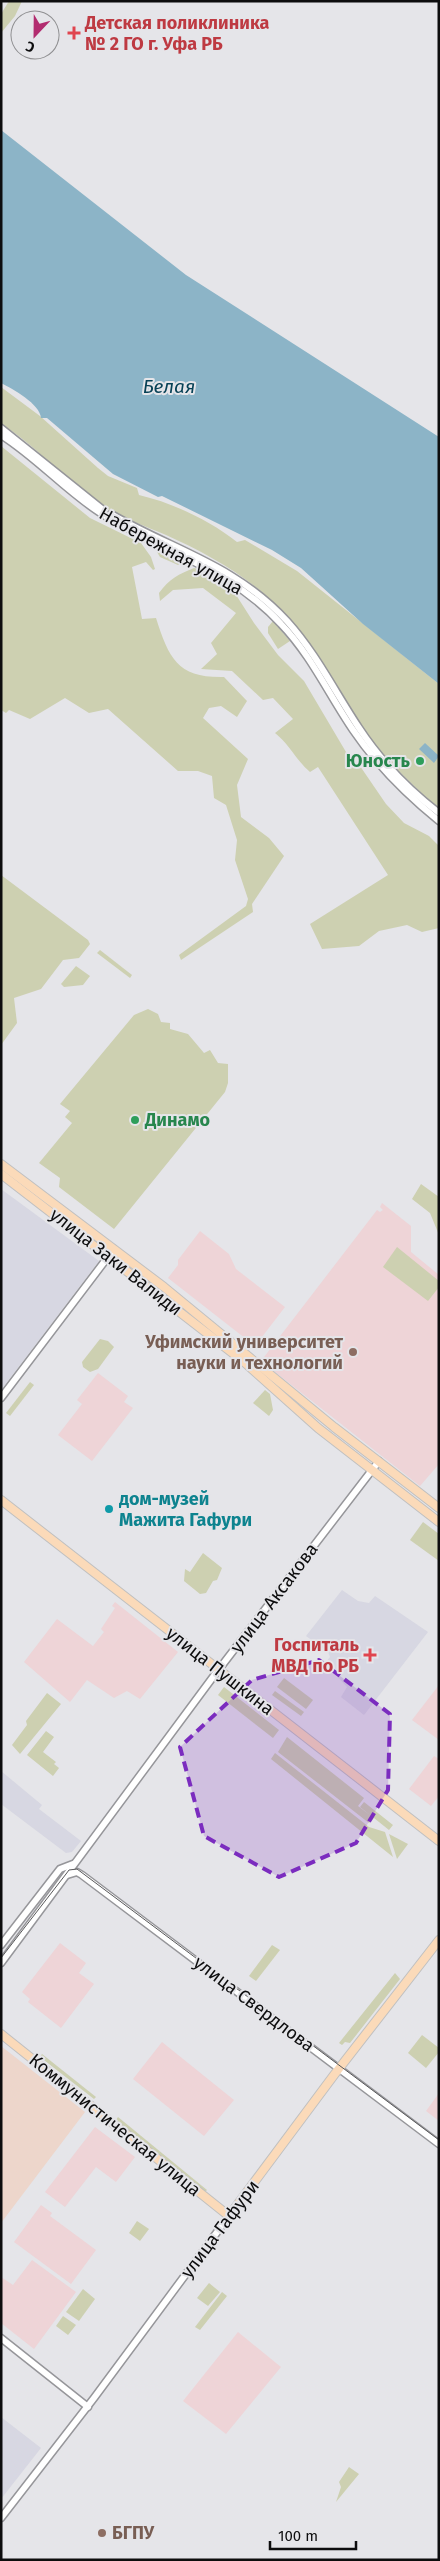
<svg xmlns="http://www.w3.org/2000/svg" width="440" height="2561" viewBox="0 0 440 2561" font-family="'Fira Sans',sans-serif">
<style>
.built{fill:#d7d7e2}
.industrial{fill:#edd6cb}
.education{fill:#eed4d7}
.green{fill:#cdd0b1}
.water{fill:#8cb4c7}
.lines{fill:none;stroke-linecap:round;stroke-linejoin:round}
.minor-casing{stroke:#96969a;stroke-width:9}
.major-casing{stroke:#c0c0c0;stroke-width:10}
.minor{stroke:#fff;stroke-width:6}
.major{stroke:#fbdab9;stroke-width:8}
.tram{stroke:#58585a;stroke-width:1}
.marked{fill:#7b2cbf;fill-opacity:0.2;stroke:#7b2cbf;stroke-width:4;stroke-dasharray:10 6;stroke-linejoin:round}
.health-dot{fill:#e0444e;stroke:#e5e5e9;stroke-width:2}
.leisure-dot{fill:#2e9e5b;stroke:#e5e5e9;stroke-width:2}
.education-dot{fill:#8d6e63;stroke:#e5e5e9;stroke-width:2}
.culture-dot{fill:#0f9aa8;stroke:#e5e5e9;stroke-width:2}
.labels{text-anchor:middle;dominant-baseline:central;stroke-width:4;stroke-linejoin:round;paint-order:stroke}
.health-label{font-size:18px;font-weight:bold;fill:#be3a42;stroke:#e5e5e9;text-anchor:start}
.street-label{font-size:18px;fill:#0d0d0e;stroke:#e5e5e9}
.leisure-label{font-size:18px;font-weight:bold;fill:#27864d;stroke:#e5e5e9;text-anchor:end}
.education-label{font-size:18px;font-weight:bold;fill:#785e54;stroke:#e5e5e9;text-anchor:end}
.culture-label{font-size:18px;font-weight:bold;fill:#0d838f;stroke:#e5e5e9;text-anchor:start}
.water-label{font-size:19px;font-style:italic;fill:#074156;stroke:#e5e5e9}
</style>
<rect width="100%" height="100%" fill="#e5e5e9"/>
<g class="built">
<polygon points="1,1189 99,1261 1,1390"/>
<polygon points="342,1590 358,1601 369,1603 375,1596 428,1632 364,1715 341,1697 347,1687 325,1663 330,1657 328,1652 306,1636"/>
<polygon points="1,1771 42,1805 39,1809 81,1841 72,1852 66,1853 1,1804"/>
<polygon points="1,2417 41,2448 1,2499"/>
</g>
<polygon class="industrial" points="1,2046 85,2112 1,2223"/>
<g class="education">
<polygon points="382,1203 411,1226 411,1252 439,1275 439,1464 420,1486 261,1361 377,1210 380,1212 383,1210 380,1207"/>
<polygon points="200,1231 229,1254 236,1269 285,1307 255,1346 168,1278 178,1265 178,1260"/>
<polygon points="98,1373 128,1396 124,1402 133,1408 92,1461 58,1435 82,1404 77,1400"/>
<polygon points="115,1602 178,1652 140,1699 127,1691 114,1698 87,1680 70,1702 24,1662 57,1619 93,1646 104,1632 101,1629 115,1608 112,1606"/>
<polygon points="439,1685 439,1740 412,1720"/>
<polygon points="434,1756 439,1759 439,1796 431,1806 409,1789"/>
<polygon points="60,1943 86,1963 79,1973 94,1984 61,2028 28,2002 30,1999 22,1992"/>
<polygon points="162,2042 234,2100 204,2136 133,2079"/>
<polygon points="439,2093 439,2121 426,2111"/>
<polygon points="95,2127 135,2157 116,2182 96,2167 65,2207 45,2192"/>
<polygon points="41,2205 52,2213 50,2216 96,2250 71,2284 14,2242"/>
<polygon points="32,2260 76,2292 34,2349 1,2323 1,2277 13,2285"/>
<polygon points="238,2332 281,2367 226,2434 183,2401"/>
</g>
<g class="green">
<polygon points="9,1 22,1 15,16 1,33 1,14"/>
<path d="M1,387L40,416L98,468L108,476L137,488L139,495C173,503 209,520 237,542L245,540L297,571L439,684V809C411,784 383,758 362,727C333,686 312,642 277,606C246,575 206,553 166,535C145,526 124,519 104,507C67,484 39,447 1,424Z"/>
<path d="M1,446L90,518L141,543L151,557L155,569L153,570L146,562L132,567L142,619L156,618C169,659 178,678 224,677L247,701L237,717L221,706L209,708L203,718L248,759L237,785L241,817L269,838L284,856L252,904L253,912L181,960L179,955L246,906L248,899L235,860L237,840L226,805L214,798L212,776L198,771H178L108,709L89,713L65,698L30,719L9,710L6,713L1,710Z"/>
<polygon points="159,550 181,559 183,564 178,565 160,557 157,552"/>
<path d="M194,568L211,573L231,587L254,623L278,655L304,681L346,752L360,766L386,804L404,823L429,836L439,846V928L422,932L407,925L379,931L359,946L322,949L310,924L388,875L318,767L310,772C296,760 289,744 275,733L293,719L273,698L263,700L232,671L201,669L217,654L211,643L236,613L203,588L173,590L160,601L159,593C169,579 179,574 194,568Z"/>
<polygon points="273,621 290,641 278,649 268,633 268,627"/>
<polygon points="1,875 88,940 90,944 79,958 63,960 41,989 14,998 17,1023 1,1045"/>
<polygon points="100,950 132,975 130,978 97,953"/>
<polygon points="76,966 90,976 83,985 64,987 61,984"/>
<polygon points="148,1009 158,1014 161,1022 170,1023 170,1029 188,1034 204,1053 210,1050 218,1063 228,1064 228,1083 225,1092 114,1229 59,1187 60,1178 39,1163 72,1123 65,1117 70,1111 60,1104 134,1015"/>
<polygon points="421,1184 439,1197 439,1235 430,1213 412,1199"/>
<polygon points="397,1247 439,1281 439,1287 428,1301 383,1267"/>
<polygon points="100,1339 108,1341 114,1347 98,1369 90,1372 83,1367 82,1362"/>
<polygon points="30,1382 34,1385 10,1416 6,1413"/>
<polygon points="265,1390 270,1394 273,1410 269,1416 253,1403"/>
<polygon points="423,1522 439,1534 439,1561 410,1540"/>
<polygon points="203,1553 222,1568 217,1580 213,1581 206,1593 200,1594 184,1581 185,1569 190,1572"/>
<polygon points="284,1678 313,1700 306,1709 277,1687"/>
<polygon points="224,1687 279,1730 273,1738 218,1695"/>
<polygon points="275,1691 304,1712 301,1716 272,1695"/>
<polygon points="47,1693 61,1704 20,1754 12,1745 27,1725 26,1721"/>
<polygon points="46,1731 54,1737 43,1752 56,1762 54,1764 59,1768 53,1776 27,1755"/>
<polygon points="287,1737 364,1798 358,1806 370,1815 360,1807 364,1802 393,1825 389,1830 374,1818 369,1823 278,1752"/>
<polygon points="275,1753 369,1827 385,1832 393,1857 271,1759"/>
<polygon points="389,1834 408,1844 397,1859"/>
<polygon points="272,1945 280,1950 256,1981 249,1976"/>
<polygon points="395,1973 400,1979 350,2043 345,2042 342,2045 339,2043"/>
<polygon points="422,2035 439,2048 439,2052 426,2068 408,2053"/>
<polygon points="42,2054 96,2097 94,2099 40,2057"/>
<polygon points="118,2117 207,2190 205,2192 116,2120"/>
<polygon points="137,2221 149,2229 140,2241 129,2233"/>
<polygon points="209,2283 220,2292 208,2306 197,2298"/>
<polygon points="83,2289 95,2299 79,2321 66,2312"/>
<polygon points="222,2292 227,2296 200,2330 195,2327"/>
<polygon points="63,2316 76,2325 68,2335 56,2326"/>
<polygon points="349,2467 359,2474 336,2502 341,2487 339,2482"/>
</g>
<g class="water">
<path d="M1,130L186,275L439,437V684L363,624L301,568L272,550L162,496L158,497L113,474L47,418H41C40,404 13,389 1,383Z"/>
<polygon points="425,743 439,756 434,763 419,749"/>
</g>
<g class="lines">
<defs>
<g id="minor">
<polyline points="1,428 102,509"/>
<path d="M1,435C36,457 64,489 99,512C161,552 229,567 281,624C311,655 329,695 353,730C376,764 407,795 439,821"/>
<path d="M111,514C175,551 234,564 287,621C316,653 335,692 359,728C380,760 408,789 439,813"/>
<polyline points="1,1398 114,1249"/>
<polyline points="67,1875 77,1872 82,1875 439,2144"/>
<polyline points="1,1945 60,1869 73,1864"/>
<polyline points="1,1963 213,1677 379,1461"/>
<polyline points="1,2338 88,2407"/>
<polyline points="1,2518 94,2398 229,2216"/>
</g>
<g id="major">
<polyline points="1,1164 164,1287 334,1427 439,1508"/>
<polyline points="1,1174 243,1361 318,1428 439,1522"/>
<polyline points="1,1500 439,1841"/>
<polyline points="1,2034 229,2216 334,2075 439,1940"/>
</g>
</defs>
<use href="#minor" class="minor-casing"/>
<use href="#major" class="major-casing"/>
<use href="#minor" class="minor"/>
<use href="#major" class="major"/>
<polyline class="tram" points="1,1958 66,1874 69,1870 77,1869 439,2140"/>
</g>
<path class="marked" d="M319,1660L390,1714L388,1790L356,1843L279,1877L204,1836L180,1747L252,1680Z"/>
<g class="health-dot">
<path d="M71.5 25.5h5v5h5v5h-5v5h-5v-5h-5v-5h5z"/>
<path d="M367.5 1647.5h5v5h5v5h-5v5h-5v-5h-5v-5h5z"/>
</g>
<g class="leisure-dot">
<circle cx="420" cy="761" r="5"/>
<circle cx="135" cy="1120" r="5"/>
</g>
<g class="education-dot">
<circle cx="353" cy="1352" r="5"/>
<circle cx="102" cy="2533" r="5"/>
</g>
<circle class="culture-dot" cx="109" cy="1509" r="5"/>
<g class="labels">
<g class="health-label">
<text x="85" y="23">Детская поликлиника<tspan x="85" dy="21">№ 2 ГО г. Уфа РБ</tspan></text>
<text x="359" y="1645" text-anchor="end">Госпиталь<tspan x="359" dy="21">МВД по РБ</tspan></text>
</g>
<g class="street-label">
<text transform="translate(171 551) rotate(29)">Набережная улица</text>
<text transform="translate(116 1262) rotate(38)">улица Заки Валиди</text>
<text transform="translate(274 1598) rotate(-53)">улица Аксакова</text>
<text transform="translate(220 1671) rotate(38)">улица Пушкина</text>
<text transform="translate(254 2004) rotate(37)">улица Свердлова</text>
<text transform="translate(115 2125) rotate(39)">Коммунистическая улица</text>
<text transform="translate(220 2229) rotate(-53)">улица Гафури</text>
</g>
<g class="leisure-label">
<text x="410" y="761">Юность</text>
<text x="145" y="1120" text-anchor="start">Динамо</text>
</g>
<g class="education-label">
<text x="343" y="1342">Уфимский университет<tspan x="343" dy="21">науки и технологий</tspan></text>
<text x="112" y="2533" text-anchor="start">БГПУ</text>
</g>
<g class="culture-label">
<text x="119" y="1499">дом-музей<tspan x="119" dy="21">Мажита Гафури</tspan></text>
</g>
<g class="water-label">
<text x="169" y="386">Белая</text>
</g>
</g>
<rect width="440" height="2561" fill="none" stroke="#0d0d0e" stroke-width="5"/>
<g transform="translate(35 35) rotate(202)"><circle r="24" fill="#e5e5e9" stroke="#8f8f91"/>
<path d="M0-4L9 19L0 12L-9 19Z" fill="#b22c6f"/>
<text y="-8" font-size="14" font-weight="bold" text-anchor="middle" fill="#0d0d0e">С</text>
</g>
<path d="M270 2541v8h86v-8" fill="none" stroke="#0d0d0e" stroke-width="2.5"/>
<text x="278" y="2541" font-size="15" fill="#0d0d0e" stroke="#e5e5e9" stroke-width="4" paint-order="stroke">100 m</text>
</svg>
